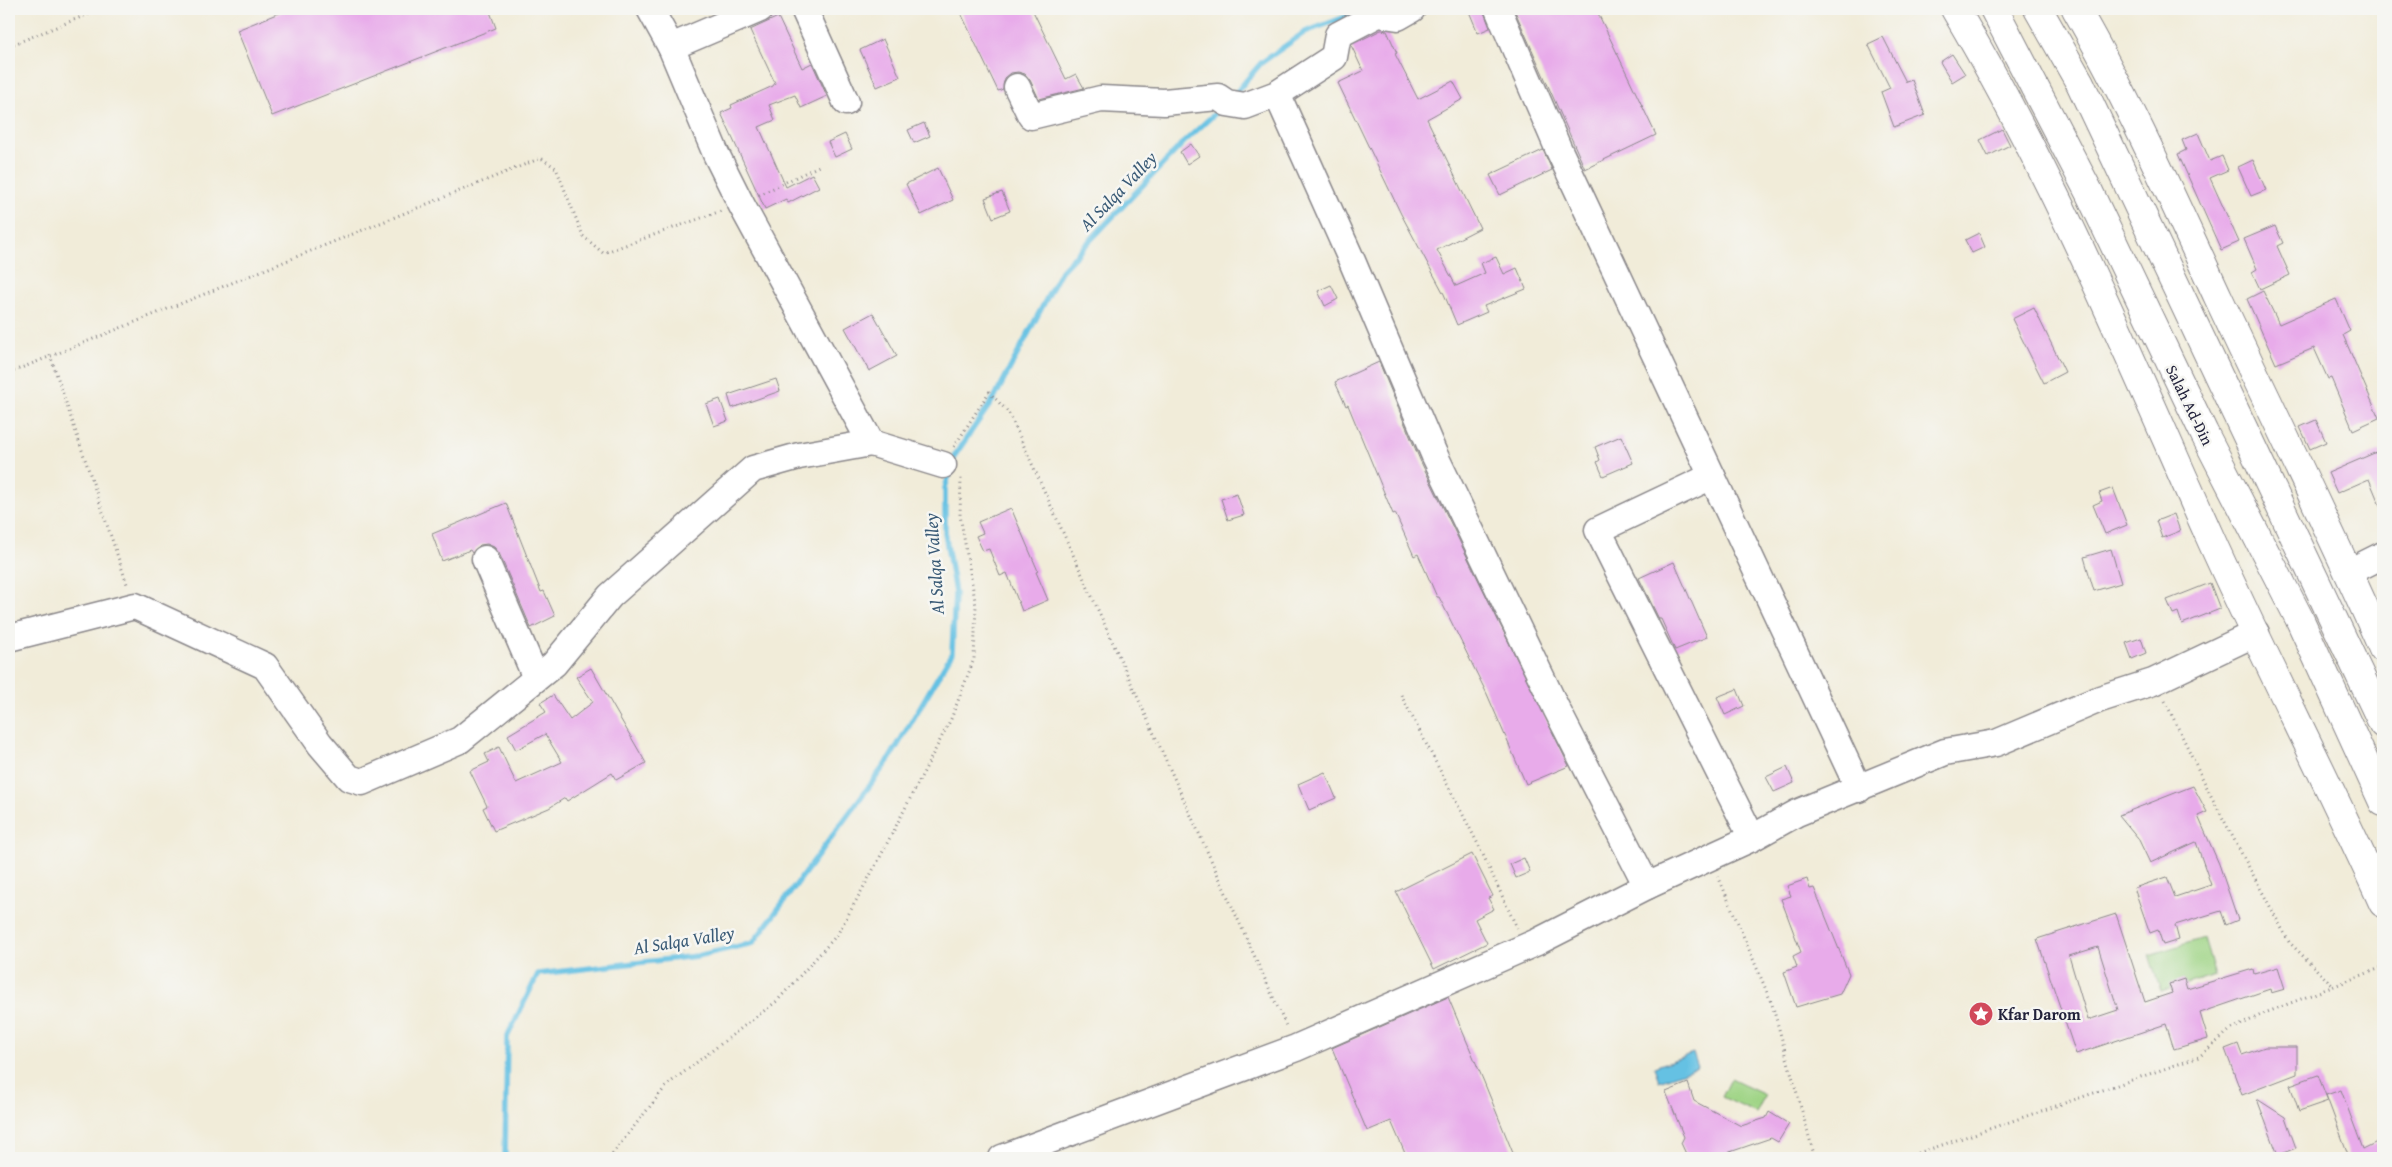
<svg xmlns="http://www.w3.org/2000/svg" width="2392" height="1167" viewBox="0 0 2392 1167" font-family="'Gentium Book Plus',serif">
<style>
.green{fill:#9fd485;stroke:#607b60}
.water{fill:#65c1e3;stroke:#44728f}
.lines{fill:none;stroke-linecap:round;stroke-linejoin:round}
.stream{stroke:#65c1e3;stroke-width:5.5}
.building{fill:#e8abea;fill-rule:evenodd}
.minor-casing{stroke:#8a878a;stroke-width:29}
.major-casing{stroke:#8a878a;stroke-width:30}
.highway-casing{stroke:#8a878a;stroke-width:30}
.path{stroke:#8a878a;stroke-width:3;stroke-dasharray:1 4;stroke-linecap:butt}
.minor{stroke:#fff;stroke-width:26}
.major{stroke:#fff;stroke-width:28}
.highway{stroke:#fff;stroke-width:28}
.labels{text-anchor:middle;dominant-baseline:central;stroke-width:5;stroke-linejoin:round;paint-order:stroke}
.street-label{font-size:16px;fill:#22223b;stroke:#f6f6f2}
.poi-label{font-size:16px;font-weight:bold;fill:#22223b;stroke:#f6f6f2;text-anchor:start}
.water-label{font-size:18px;font-style:italic;fill:#395a76;stroke:#f6f6f2}
</style>
<rect width="100%" height="100%" fill="#f6f6f2"/>
<filter id="ink" filterUnits="userSpaceOnUse"><feTurbulence type="fractalNoise" baseFrequency=".02" numOctaves="2"/><feDisplacementMap in="SourceGraphic" scale="10" xChannelSelector="R" yChannelSelector="G"/><feConvolveMatrix kernelMatrix="1 2 1 2 8 2 1 2 1" color-interpolation-filters="sRGB"/></filter>
<filter id="wash" filterUnits="userSpaceOnUse"><feTurbulence type="fractalNoise" baseFrequency=".0096" numOctaves="4" result="noise"/><feDisplacementMap in="SourceGraphic" scale="20" xChannelSelector="R" yChannelSelector="G"/><feGaussianBlur stdDeviation="1.12" result="paint"/><feColorMatrix in="noise" values="0 0 0 0 0 0 0 0 0 0 0 0 0 0 0 0 0 1.4 0 .05"/><feComposite in="paint" operator="in"/></filter>
<g filter="url(#wash)">
<rect width="100%" height="100%" fill="#f1ecd9"/>
<g class="green">
<polygon points="2204,938 2215,975 2161,992 2149,955"/>
<polygon points="1731,1079 1765,1095 1756,1113 1722,1097"/>
</g>
<polygon class="water" points="1693,1053 1698,1067 1659,1081 1654,1067"/>
<g class="lines">
<g class="stream">
<polyline points="1233,96 1261,63 1305,32 1348,16"/>
<polyline points="505,1158 507,1037 538,974 697,956 753,943 890,758 952,653 955,593 945,533 945,488 955,455 995,397 1061,271 1184,142 1221,108"/>
</g>
</g>
<g id="blocks">
<g class="building">
<polygon points="289,9 489,9 496,28 272,116 237,30"/>
<polygon points="959,9 1032,9 1066,79 1076,74 1084,88 1039,99 1030,80 1025,74 1018,72 1011,73 1005,78 1003,89 998,91"/>
<polygon points="1468,9 1483,9 1490,28 1478,33"/>
<polygon points="1514,9 1596,9 1656,135 1585,169"/>
<polygon points="778,17 802,68 812,63 827,96 801,108 795,95 769,105 775,120 759,127 786,187 812,174 819,187 788,203 786,199 765,209 721,113 732,108 731,105 773,86 775,83 750,30"/>
<polygon points="1381,30 1387,31 1397,53 1395,54 1418,99 1453,81 1463,99 1427,119 1480,228 1437,250 1456,286 1485,273 1481,263 1496,257 1504,274 1517,268 1526,289 1484,306 1487,312 1457,325 1444,294 1401,214 1338,83 1363,71 1351,45"/>
<polygon points="1883,37 1906,82 1912,80 1925,115 1894,127 1881,92 1890,88 1868,44"/>
<polygon points="883,39 900,77 877,87 860,50"/>
<polygon points="1952,54 1965,74 1952,82 1940,62"/>
<polygon points="924,123 930,136 914,143 908,130"/>
<polygon points="2002,129 2010,145 1988,156 1980,140"/>
<polygon points="2198,133 2210,161 2222,156 2228,170 2210,178 2239,242 2221,250 2178,154 2186,150 2182,140"/>
<polygon points="845,134 852,149 835,157 828,142"/>
<polygon points="1191,144 1199,156 1187,164 1180,152"/>
<polygon points="1543,150 1552,170 1500,195 1490,175"/>
<polygon points="2253,160 2266,190 2251,196 2238,167"/>
<polygon points="938,168 953,200 921,215 906,184"/>
<polygon points="1002,192 1010,211 993,218 985,198"/>
<polygon points="2275,226 2283,243 2277,246 2290,275 2260,289 2252,272 2257,269 2244,239"/>
<polygon points="1979,233 1985,247 1972,253 1965,240"/>
<polygon points="1331,285 1338,299 1325,306 1318,291"/>
<polygon points="2263,291 2279,324 2336,299 2350,331 2343,335 2379,418 2353,430 2331,378 2328,379 2314,348 2276,364 2247,299"/>
<polygon points="2034,308 2065,372 2044,383 2012,319"/>
<polygon points="873,313 897,356 869,371 845,328"/>
<polygon points="1379,362 1420,460 1569,766 1526,784 1487,694 1439,597 1437,597 1418,554 1414,556 1395,513 1393,514 1348,405 1346,406 1335,382"/>
<polygon points="776,379 780,391 732,408 728,395"/>
<polygon points="720,399 728,421 714,426 706,404"/>
<polygon points="2316,420 2326,442 2310,449 2300,427"/>
<polygon points="1621,436 1633,463 1603,476 1597,462 1600,460 1595,447"/>
<polygon points="2379,451 2383,460 2383,513 2369,479 2337,493 2328,473"/>
<polygon points="2113,488 2127,525 2105,534 2093,505 2102,501 2099,493"/>
<polygon points="1237,494 1244,515 1228,520 1221,499"/>
<polygon points="506,503 541,592 544,591 555,616 531,628 499,553 494,547 487,544 480,545 472,553 470,550 442,561 432,534"/>
<polygon points="1011,508 1038,571 1036,572 1048,600 1022,611 1007,573 1000,576 989,549 983,551 976,536 983,533 978,522"/>
<polygon points="2174,514 2180,531 2162,538 2156,521"/>
<polygon points="2111,549 2121,583 2094,591 2084,557"/>
<polygon points="1674,562 1707,637 1675,650 1661,619 1659,619 1639,578"/>
<polygon points="2210,583 2220,609 2182,624 2178,612 2173,614 2167,600"/>
<polygon points="2141,638 2146,653 2132,659 2126,643"/>
<polygon points="591,668 646,763 616,780 612,773 567,801 565,798 549,808 494,831 483,808 487,806 470,771 489,762 485,754 499,747 516,783 562,762 545,734 516,750 508,735 546,712 540,703 553,695 570,720 593,702 576,677"/>
<polygon points="1737,689 1744,706 1725,715 1717,697"/>
<polygon points="1787,767 1794,783 1774,792 1766,777"/>
<polygon points="1325,772 1336,798 1309,810 1298,784"/>
<polygon points="2193,786 2207,812 2198,816 2219,864 2238,920 2226,925 2221,911 2175,925 2179,940 2163,945 2158,930 2150,933 2134,888 2167,877 2175,897 2211,885 2196,842 2150,863 2138,838 2119,815"/>
<polygon points="1472,854 1493,896 1488,898 1494,909 1475,919 1487,943 1434,969 1396,892"/>
<polygon points="1524,858 1530,872 1516,878 1510,864"/>
<polygon points="1807,879 1810,889 1814,888 1849,974 1840,994 1796,1007 1784,972 1797,967 1793,956 1801,952 1781,899 1791,896 1787,886"/>
<path d="M2116,914L2145,1002L2172,993L2169,984L2184,979L2187,989L2253,969L2254,974L2278,967L2285,989L2271,993L2270,989L2200,1013L2208,1039L2174,1049L2166,1024L2076,1054L2037,939ZM2098,947L2118,1010L2088,1020L2069,956Z"/>
<polygon points="1448,997 1484,1082 1515,1158 1407,1158 1391,1121 1367,1131 1332,1048"/>
<polygon points="2238,1044 2242,1055 2265,1047 2297,1047 2297,1074 2242,1095 2225,1049"/>
<polygon points="2318,1075 2328,1101 2299,1111 2290,1085"/>
<polygon points="1688,1083 1694,1101 1741,1126 1766,1118 1769,1112 1789,1124 1778,1142 1771,1138 1721,1155 1720,1158 1687,1156 1681,1143 1684,1137 1666,1092"/>
<polygon points="2341,1090 2363,1149 2383,1139 2383,1158 2346,1158 2349,1157 2326,1095"/>
<polygon points="2257,1099 2285,1117 2296,1148 2278,1155"/>
</g>
</g>
</g>
<g filter="url(#ink)">
<use href="#blocks" fill-opacity="0" stroke="#8a878a" stroke-width="1"/>
<g class="lines">
<defs>
<g id="minor">
<polyline points="650,9 671,47 716,154 741,204 871,443 943,465"/>
<polyline points="804,9 846,102"/>
<polyline points="1498,9 1558,148 1859,789"/>
<polyline points="671,47 760,9"/>
<polyline points="1017,87 1031,116 1101,99 1164,102 1218,97 1227,103 1245,106 1277,94 1334,57 1338,35 1378,14 1398,17 1412,9"/>
<polyline points="1277,94 1352,261 1434,454 1557,710 1647,886"/>
<polyline points="1712,476 1598,530 1752,838"/>
<polyline points="485,559 536,678"/>
<polyline points="2349,572 2383,555"/>
<polyline points="9,638 135,606 265,666 320,744 349,778 362,782 460,740 554,664 610,596 753,469 799,456 871,443"/>
<polyline points="1002,1158 1296,1048 1537,942 1647,886 1752,838 1797,813 1945,752 1996,743 2100,699 2153,682 2256,633"/>
</g>
<g id="major">
<path d="M1955,9C2054,176 2129,356 2208,533C2264,658 2327,779 2383,903"/>
<path d="M2076,9C2129,101 2173,200 2218,297C2273,414 2331,531 2383,649"/>
</g>
<g id="highway">
<polyline points="1994,9 2089,192 2204,433 2299,618 2383,802"/>
<polyline points="2038,9 2080,83 2383,724"/>
</g>
</defs>
<use href="#minor" class="minor-casing"/>
<use href="#major" class="major-casing"/>
<use href="#highway" class="highway-casing"/>
<g class="path">
<polyline points="9,46 101,9"/>
<polyline points="759,195 819,166"/>
<polyline points="50,355 128,587"/>
<polyline points="9,373 541,158 556,168 583,236 603,253 721,211"/>
<polyline points="954,447 989,392 1009,413 1287,1028"/>
<polyline points="1401,695 1479,846 1517,928"/>
<polyline points="2165,701 2212,798 2289,942 2333,986"/>
<polyline points="1718,876 1772,1004 1815,1158"/>
<polyline points="609,1158 667,1085 777,1001 837,935 878,861 951,719 974,659 976,606 960,515 961,478"/>
<polyline points="1904,1158 2199,1057 2230,1030 2265,1013 2383,967"/>
</g>
<use href="#minor" class="minor"/>
<use href="#major" class="major"/>
<use href="#highway" class="highway"/>
</g>
</g>
<defs>
<symbol id="sight-disc" viewBox="-11 -11 22 22"><circle r="9.5" fill="#d1495b" stroke="#f6f6f2"/><path d="M0-6L1.8-2.2L6-1.7L2.9 1.2L3.7 5.4L0 3.3L-3.7 5.4L-2.9 1.2L-6-1.7L-1.8-2.2Z" fill="#fff"/></symbol>
</defs>
<g fill-rule="evenodd">
<use href="#sight-disc" x="1967" y="1000" width="28" height="28"/>
</g>
<g class="labels">
<g class="street-label">
<text transform="translate(2190 405) rotate(64)">Salah Ad-Din</text>
</g>
<g class="poi-label">
<text x="1998" y="1014">Kfar Darom</text>
</g>
<g class="water-label">
<text transform="translate(1118 191) rotate(-46)">Al Salqa Valley</text>
<text transform="translate(934 564) rotate(-94)">Al Salqa Valley</text>
<text transform="translate(684 940) rotate(-9)">Al Salqa Valley</text>
</g>
</g>
<rect width="2392" height="1167" fill="none" stroke="#f6f6f2" stroke-width="30"/>
</svg>
